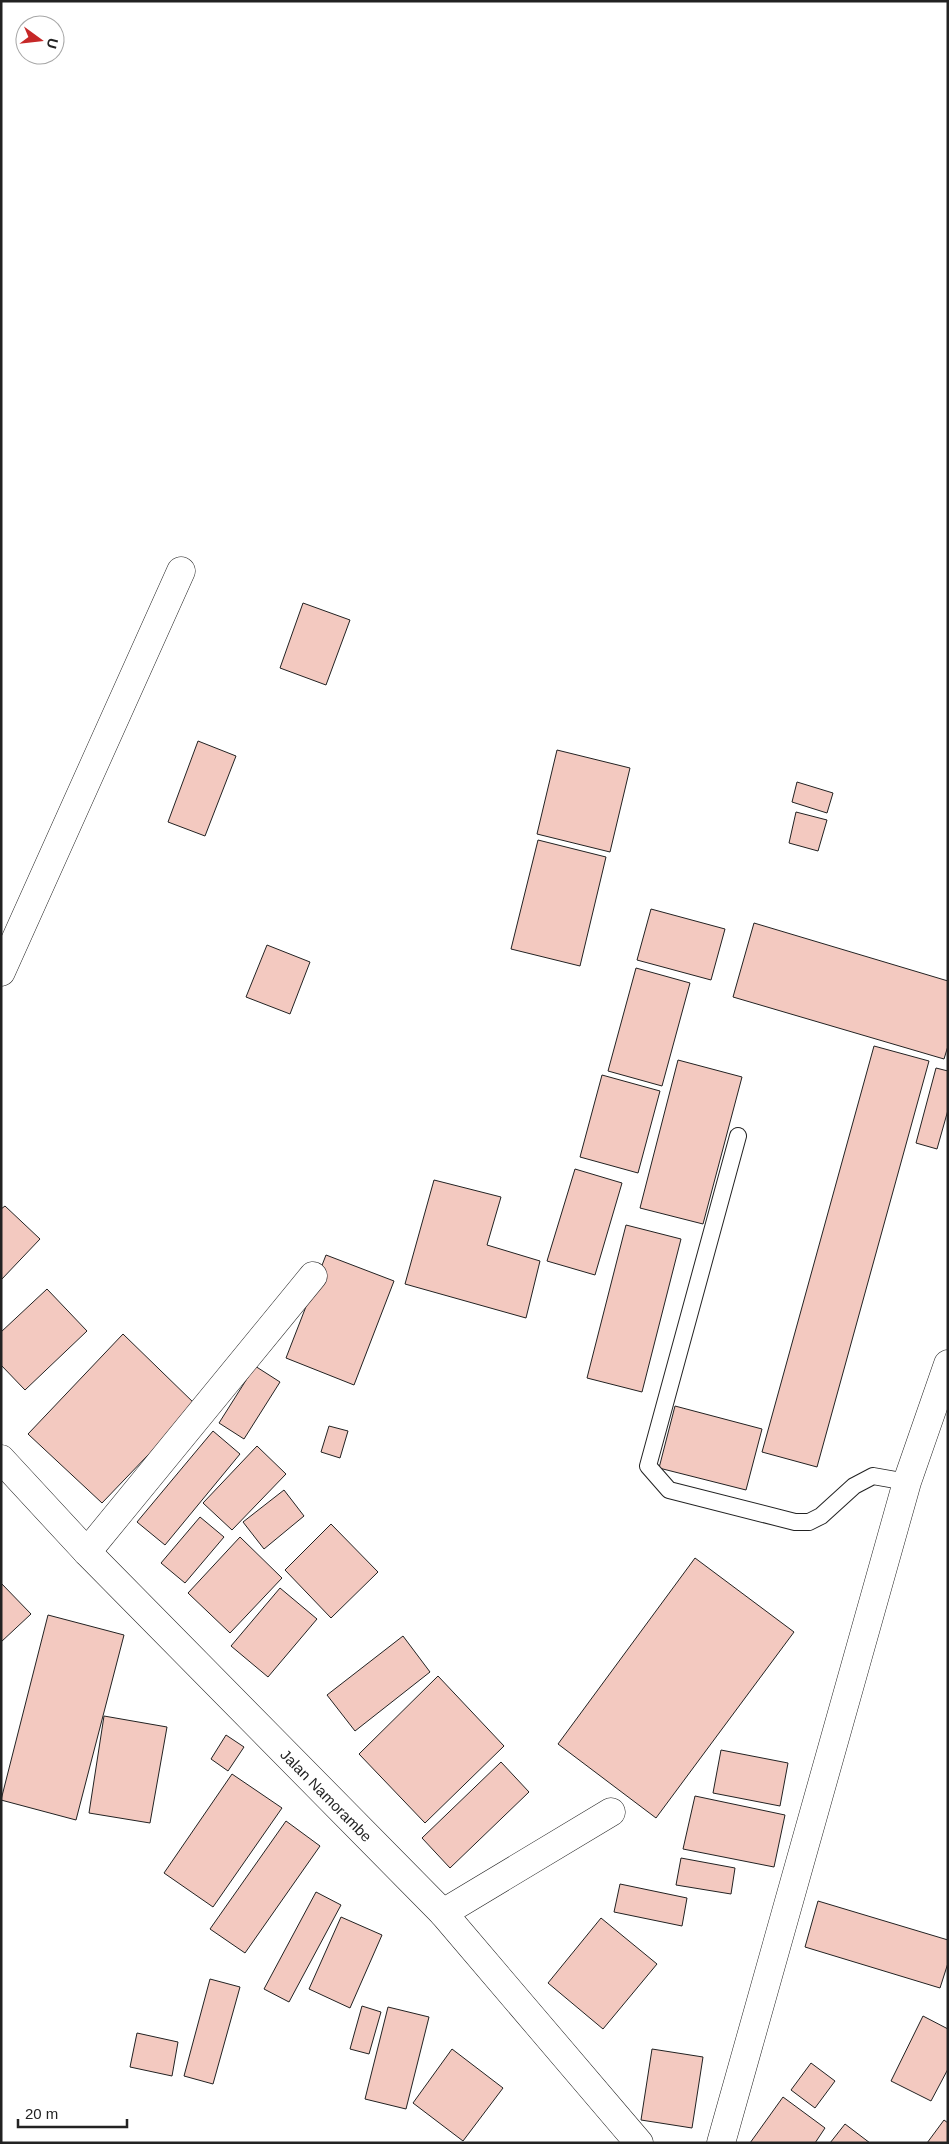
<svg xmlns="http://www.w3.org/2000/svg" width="949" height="2144" viewBox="0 0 949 2144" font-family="Helvetica,sans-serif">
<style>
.building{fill:#f3c9c0;stroke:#222}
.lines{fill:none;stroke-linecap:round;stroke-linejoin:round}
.lane-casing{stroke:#222;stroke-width:18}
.street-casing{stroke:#222;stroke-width:29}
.secondary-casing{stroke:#222;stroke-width:29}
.lane{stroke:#fff;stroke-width:16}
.street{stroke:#fff;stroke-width:28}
.secondary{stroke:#fff;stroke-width:28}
.labels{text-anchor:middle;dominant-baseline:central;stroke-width:4;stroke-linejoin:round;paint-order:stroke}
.street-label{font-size:15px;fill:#222;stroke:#fff}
</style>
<rect width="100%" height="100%" fill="#fff"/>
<g class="building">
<polygon points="303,603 350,620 326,685 280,668"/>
<polygon points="198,741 236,756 205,836 168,822"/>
<polygon points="557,750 630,768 610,852 537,834"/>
<polygon points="797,782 833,793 827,813 792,802"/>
<polygon points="796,812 827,820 818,851 789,843"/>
<polygon points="538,840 606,857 580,966 511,949"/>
<polygon points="651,909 725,929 711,980 637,960"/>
<polygon points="754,923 948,981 948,1046 944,1059 733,997"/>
<polygon points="267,945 310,962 290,1014 246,997"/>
<polygon points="636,968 690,983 662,1086 608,1071"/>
<polygon points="874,1046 929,1061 817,1467 762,1452"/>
<polygon points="678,1060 742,1077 703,1224 640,1208"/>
<polygon points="936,1068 948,1071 948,1110 937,1149 916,1143"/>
<polygon points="602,1075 660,1091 638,1173 580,1157"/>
<polygon points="575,1169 622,1183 595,1275 547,1261"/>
<polygon points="434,1180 501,1197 487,1245 540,1261 526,1318 405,1284"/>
<polygon points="5,1206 40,1239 1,1280 1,1209"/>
<polygon points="626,1225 681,1239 642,1392 587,1378"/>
<polygon points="326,1255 394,1281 354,1385 286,1358"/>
<polygon points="47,1289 87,1331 25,1390 1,1365 1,1332"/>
<polygon points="123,1334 196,1405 102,1503 28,1434"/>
<polygon points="255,1366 280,1382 244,1439 219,1423"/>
<polygon points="675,1406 762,1429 746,1490 659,1468"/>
<polygon points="329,1426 348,1431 340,1458 321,1452"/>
<polygon points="213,1431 240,1454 165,1545 137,1522"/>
<polygon points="257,1446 286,1474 232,1530 203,1503"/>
<polygon points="284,1490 304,1516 264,1549 243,1522"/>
<polygon points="200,1517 224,1537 185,1583 161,1563"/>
<polygon points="331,1524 378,1572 331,1618 285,1570"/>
<polygon points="240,1537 282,1578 230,1633 188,1593"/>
<polygon points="695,1558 794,1632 656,1818 558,1744"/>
<polygon points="1,1583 31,1614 1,1642"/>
<polygon points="280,1588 317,1619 268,1677 231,1646"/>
<polygon points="48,1615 124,1635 76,1820 1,1800"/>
<polygon points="403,1636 430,1672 355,1731 327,1695"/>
<polygon points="438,1676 504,1746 425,1823 359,1754"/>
<polygon points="104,1716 167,1727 150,1823 89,1813"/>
<polygon points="226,1735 244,1747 228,1771 211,1759"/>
<polygon points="721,1750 788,1763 780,1806 713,1793"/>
<polygon points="501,1762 529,1792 450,1868 422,1838"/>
<polygon points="232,1774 282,1808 213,1907 164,1873"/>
<polygon points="695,1796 785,1815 774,1867 683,1849"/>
<polygon points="286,1821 320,1846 245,1953 210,1929"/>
<polygon points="681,1858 735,1868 731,1894 676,1885"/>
<polygon points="620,1884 687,1898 682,1926 614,1912"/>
<polygon points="316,1892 341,1905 289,2002 264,1989"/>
<polygon points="818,1901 948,1940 948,1963 940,1988 805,1947"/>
<polygon points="341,1917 382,1935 350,2008 309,1989"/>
<polygon points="601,1918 657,1964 603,2029 548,1983"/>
<polygon points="210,1979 240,1987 213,2084 184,2076"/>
<polygon points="362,2006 381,2012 369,2054 350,2049"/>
<polygon points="388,2007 429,2017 406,2109 365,2099"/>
<polygon points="923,2016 948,2029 948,2069 931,2101 891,2081"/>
<polygon points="137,2033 178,2042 172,2076 130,2067"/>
<polygon points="452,2049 503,2088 463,2141 413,2103"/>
<polygon points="652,2049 703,2057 692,2128 641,2120"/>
<polygon points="811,2063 835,2081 815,2108 791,2090"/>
<polygon points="783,2097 825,2128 815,2143 750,2143"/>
<polygon points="944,2120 948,2123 948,2143 927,2143"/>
<polygon points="845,2124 870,2143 830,2143"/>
</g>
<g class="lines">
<defs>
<polyline id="lane" points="738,1136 648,1466 669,1490 795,1522 809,1522 821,1516 854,1486 873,1476 907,1482"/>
<g id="street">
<polyline points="1,972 181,571"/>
<polyline points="87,1552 313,1276"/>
<polyline points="443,1913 611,1812"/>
<polyline points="721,2143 907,1482 948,1364"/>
</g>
<g id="secondary">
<path id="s1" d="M1,1459L87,1552L443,1913L639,2143"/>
</g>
</defs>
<use href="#lane" class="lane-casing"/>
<use href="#street" class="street-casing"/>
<use href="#secondary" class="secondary-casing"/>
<use href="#lane" class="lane"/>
<use href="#street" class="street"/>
<use href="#secondary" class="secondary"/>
</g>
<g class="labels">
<g class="street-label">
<text stroke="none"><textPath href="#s1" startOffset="468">Jalan Namorambe</textPath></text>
</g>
</g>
<rect width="949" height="2144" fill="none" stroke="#222222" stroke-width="5"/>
<g transform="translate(40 40) rotate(105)"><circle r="24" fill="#ffffff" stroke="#a7a7a7"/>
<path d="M0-4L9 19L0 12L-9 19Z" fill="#c62828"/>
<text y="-8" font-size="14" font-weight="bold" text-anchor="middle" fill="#222222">U</text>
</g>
<path d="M18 2119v8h109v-8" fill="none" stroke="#222222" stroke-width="2.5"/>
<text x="25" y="2119" font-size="15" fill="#222222" stroke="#ffffff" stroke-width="4" paint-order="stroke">20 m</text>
</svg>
